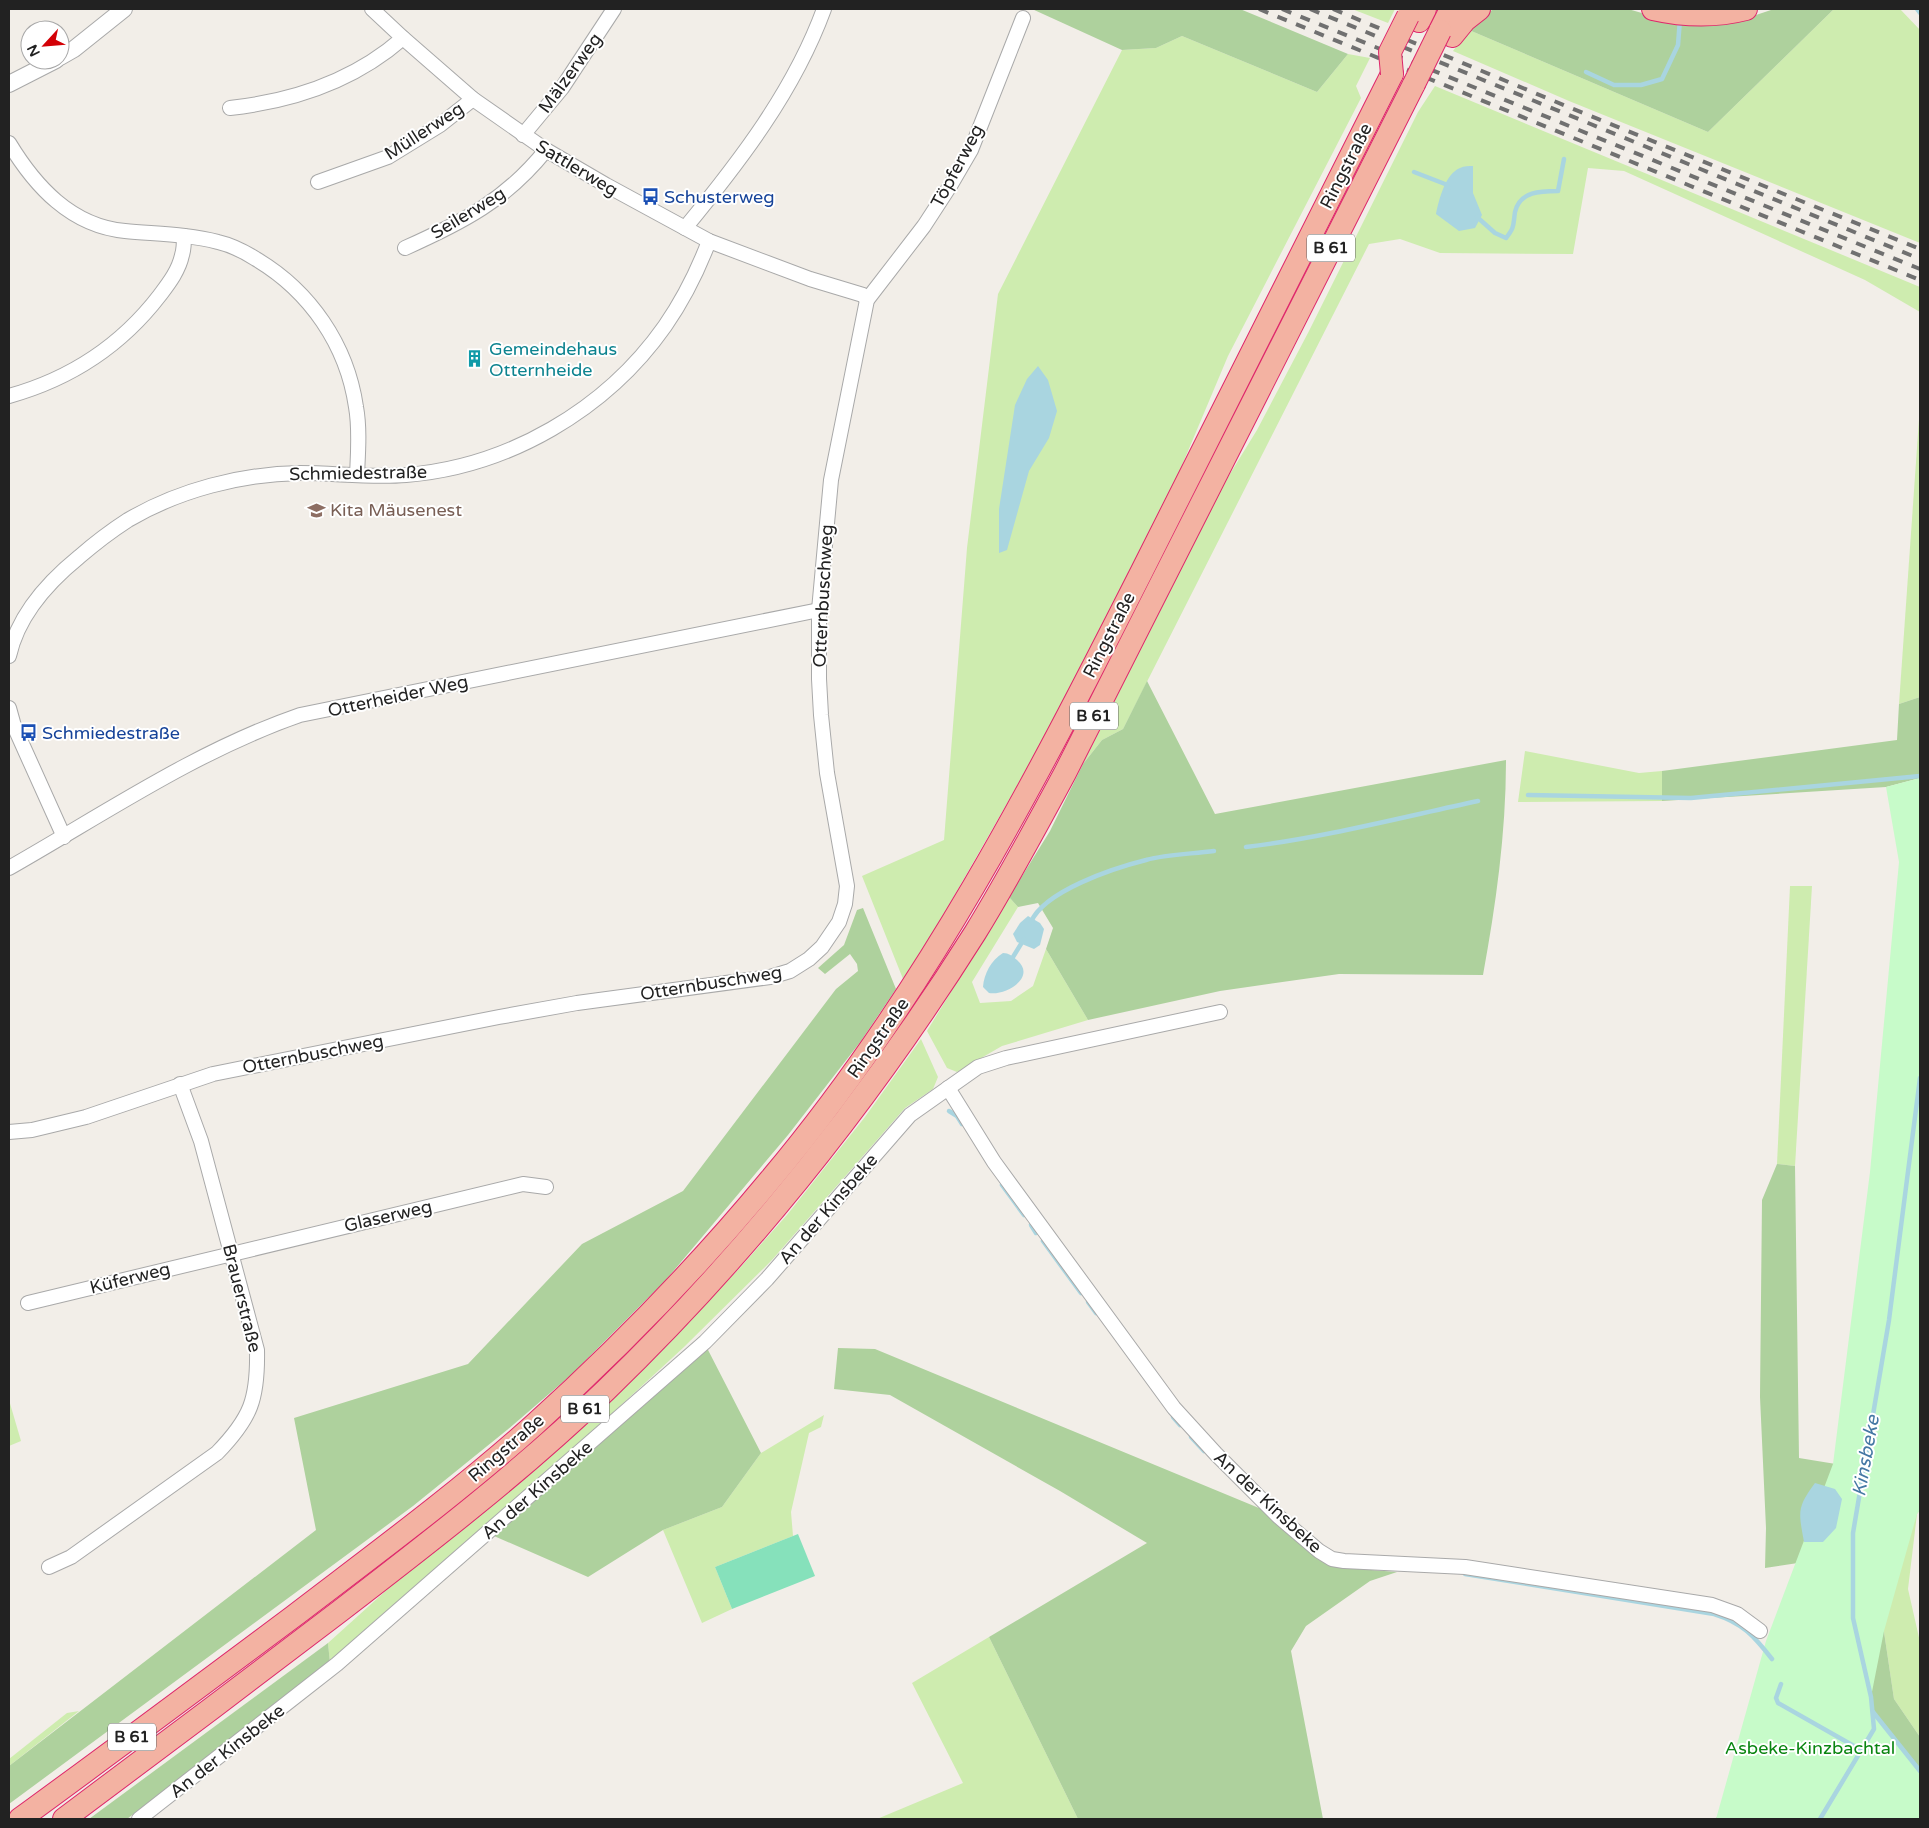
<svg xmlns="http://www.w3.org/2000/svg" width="1929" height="1828" viewBox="0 0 1929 1828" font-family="'Varela Round',sans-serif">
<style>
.grass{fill:#ceecaf}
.forest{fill:#aed19d}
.park{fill:#c7fbc9}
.pitch{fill:#86e1bb}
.water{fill:#a9d5e0}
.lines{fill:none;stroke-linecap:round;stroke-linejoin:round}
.stream{stroke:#a9d5e0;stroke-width:4.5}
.minor-casing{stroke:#a9a9a9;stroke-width:16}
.tertiary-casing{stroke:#a9a9a9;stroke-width:18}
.trunk-casing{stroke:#de276b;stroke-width:24}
.minor{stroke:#fff;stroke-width:14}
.tertiary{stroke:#fff;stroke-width:16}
.trunk{stroke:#f3b2a2;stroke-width:22}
.rail{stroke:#707070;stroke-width:4;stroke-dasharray:10 10;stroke-linecap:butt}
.trunk-bridge-casing{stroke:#de276b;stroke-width:24;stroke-linecap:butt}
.trunk-bridge{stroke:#f3b2a2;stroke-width:22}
.labels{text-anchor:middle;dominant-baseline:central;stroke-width:4;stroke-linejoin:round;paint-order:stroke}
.shield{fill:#fff;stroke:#646464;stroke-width:1}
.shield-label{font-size:16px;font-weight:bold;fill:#222}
.street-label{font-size:18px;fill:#222;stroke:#fff}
.transit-label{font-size:18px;fill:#164399;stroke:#fff;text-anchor:start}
.culture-label{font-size:18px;fill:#0d838f;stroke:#fff;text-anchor:start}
.education-label{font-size:18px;fill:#785e54;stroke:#fff;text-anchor:start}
.park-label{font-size:18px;fill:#0a8511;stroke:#fff}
.water-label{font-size:19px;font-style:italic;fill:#4578a4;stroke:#fff}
</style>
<rect width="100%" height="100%" fill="#f2eee8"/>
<g class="grass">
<polygon points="1352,9 1395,9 1388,23"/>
<polygon points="1834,9 1900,9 1920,30 1920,243 1569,101 1453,51 1469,30 1708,132"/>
<polygon points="1182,36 1317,92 1348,54 1370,58 1356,86 1361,98 1228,356 1172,489 1061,709 938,924 903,979 862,876 944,840 967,548 998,294 1122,50 1156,48"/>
<polygon points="1435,86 1920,287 1920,312 1865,280 1624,171 1588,168 1573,254 1440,253 1400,239 1369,244 1123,729 1102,740 1083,764 1217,495 1257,430 1309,331 1418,112"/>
<polygon points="1920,405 1920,697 1899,704"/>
<polygon points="1525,751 1639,773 1662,771 1662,801 1518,802"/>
<polygon points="1790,886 1812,886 1795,1166 1777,1164"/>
<polygon points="1009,897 1018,907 972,982 980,1003 1011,1001 1033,986 1046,949 1088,1020 1002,1046 957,1072 947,1068 927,1031"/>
<polygon points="921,1039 938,1077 933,1089 905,1108 771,1261 684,1347 593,1431 330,1663 328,1643 390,1587 523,1478 666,1343 738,1270 787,1215 865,1117"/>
<polygon points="9,1400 21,1441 9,1446"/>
<polygon points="824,1415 821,1427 809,1433 791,1512 793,1536 715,1567 732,1609 702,1623 663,1530 722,1507 761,1453"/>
<polygon points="1888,1472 1920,1510 1917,1514 1908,1589 1920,1642 1920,1737 1894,1699 1877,1585"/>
<polygon points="989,1637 1078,1819 877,1819 963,1783 912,1683"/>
<polygon points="79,1711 9,1766 9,1759 67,1713"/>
</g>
<g class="forest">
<polygon points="1032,9 1240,9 1348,54 1317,92 1182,36 1156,48 1122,50"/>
<polygon points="1494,9 1628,9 1659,18 1750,17 1774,9 1834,9 1708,132 1469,30 1485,14"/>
<path d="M1147,681L1215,814L1506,760C1506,833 1496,904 1483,975L1339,974L1220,991L1088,1020L1046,949L1053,928L1038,903L1018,907L1009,897L1050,831L1083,764L1102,740L1123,729Z"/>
<polygon points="1920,697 1920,778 1886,787 1662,801 1662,771 1897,740 1899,704"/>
<polygon points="863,908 896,989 861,1041 788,1135 665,1281 571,1375 507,1430 413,1506 9,1804 9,1766 316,1530 294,1418 468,1364 582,1244 683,1191 836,989 858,971 857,964 850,954 825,974 818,968 844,945 857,910"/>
<polygon points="1777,1164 1795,1166 1799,1458 1848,1466 1877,1585 1894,1699 1920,1737 1920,1787 1716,1819 1831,1558 1765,1568 1766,1528 1760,1397 1762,1200"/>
<polygon points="707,1348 761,1453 722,1507 663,1530 588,1577 494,1536"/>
<polygon points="838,1348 875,1349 1271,1513 1346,1568 1397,1572 1370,1581 1306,1626 1291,1651 1323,1819 1078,1819 989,1637 1147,1543 1060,1491 890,1395 834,1389"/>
<polygon points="328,1643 330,1663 127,1819 89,1819"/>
</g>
<polygon class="park" points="1920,778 1920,1510 1917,1514 1884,1631 1871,1697 1873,1712 1920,1771 1920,1819 1716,1819 1766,1641 1833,1464 1870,1172 1899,862 1886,787"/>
<polygon class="pitch" points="798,1534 815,1576 732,1609 715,1567"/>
<g class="water">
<path d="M1473,166V193L1482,215L1475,228L1459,231L1436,214C1439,200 1445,174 1460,168C1464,166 1469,166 1473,166Z"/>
<polygon points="1038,366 1048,380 1057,411 1049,438 1029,471 1007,550 999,553 999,509 1015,405 1027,379"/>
<polygon points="1028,916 1040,923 1044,929 1040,945 1034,949 1017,942 1013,934 1020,923"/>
<path d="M1003,953C1009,953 1012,956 1017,960C1037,977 1006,996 989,993L983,987C984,974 991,960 1003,953Z"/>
<path d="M1815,1483L1835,1489L1842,1499L1836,1528L1823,1542H1804C1799,1513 1796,1508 1815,1483Z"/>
</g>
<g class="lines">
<g class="stream">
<polyline points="1917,9 1920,13"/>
<polyline points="1586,72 1614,85 1641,85 1662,79 1678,45 1680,19"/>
<polyline points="1414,172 1445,184 1449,188"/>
<path d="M1477,217L1495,233L1506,238C1515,227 1513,225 1515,212C1520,191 1541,191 1558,191L1564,159"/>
<polyline points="1528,795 1691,798 1920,776"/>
<path d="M1246,847C1322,838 1403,817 1478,801"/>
<path d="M1031,922C1044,891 1114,868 1146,860C1167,854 1192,854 1214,851"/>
<polyline points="1013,957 1024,939"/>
<polyline points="949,1111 957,1116 962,1124"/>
<polyline points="1002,1185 1024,1215"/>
<polyline points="1031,1225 1036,1233"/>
<polyline points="1043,1241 1081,1293"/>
<polyline points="1088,1302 1096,1313"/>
<polyline points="1173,1417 1180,1425"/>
<polyline points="1191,1437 1204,1451"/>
<path d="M1465,1574L1714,1614C1743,1623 1754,1636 1772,1659"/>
<polyline points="1781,1684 1776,1698 1778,1703 1861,1750"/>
<polyline points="1873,1712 1920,1771"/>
<polyline points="1820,1819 1874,1729 1871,1697 1853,1618 1853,1533 1889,1320 1920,1078"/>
</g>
<defs>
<g id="minor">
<polyline points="372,9 403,38 473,99 546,150 606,185 709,241 810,279 863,295 867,300"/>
<path d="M230,108C294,101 354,81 403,38"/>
<polyline points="523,135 562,88 614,9"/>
<path d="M9,143C35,186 71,226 125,231C156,234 188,234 218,242C231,245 245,252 256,259C310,291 347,345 356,407C360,429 358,453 357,475"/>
<polyline points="318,182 388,157 440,125 473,99"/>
<path d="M685,228C740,161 794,91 824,9"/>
<path d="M405,248C463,222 506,200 546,150"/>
<path d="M9,396C70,379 121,346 160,295C169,283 179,270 182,255C184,249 184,242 184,236"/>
<path d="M9,656C18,615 47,583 79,557C94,544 111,531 128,520C179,490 241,474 300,473C335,473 371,478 406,475C508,467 606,410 665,326C683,300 698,270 709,241"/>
<polyline points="9,708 14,726 64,837"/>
<path d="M9,868C104,814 196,751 300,715L819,610"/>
<polyline points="948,1088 994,1162 1174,1408 1216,1454 1279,1517 1319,1551 1332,1559 1344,1561 1465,1567 1712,1605 1737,1614 1760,1631"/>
<polyline points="9,1132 32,1130 86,1117 213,1074 499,1017 577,1003 770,977 790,971 809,959 822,947 839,922 845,904 847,886 827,773 821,715 819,679 819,610 831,480 867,300 924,226 950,186 971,150 1023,18"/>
<polyline points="28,1303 523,1184 546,1187"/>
<path d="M49,1567L71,1557L217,1453C251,1418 258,1399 257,1350L201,1141L180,1084"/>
<polyline points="139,1819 337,1664 705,1342 767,1279 910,1115 978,1067 1006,1058 1220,1012"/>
</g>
<g id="tertiary">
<polyline points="60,57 74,49 124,9"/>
<polyline points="9,84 56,60"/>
</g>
<g id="trunk">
<path d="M1653,9C1684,16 1715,17 1746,9"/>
<polyline points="1419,21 1425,9"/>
<polyline points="1440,31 1451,9"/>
<polyline points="1452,36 1465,20 1479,9"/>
<path d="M20,1819C112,1752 203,1684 294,1616C375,1554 458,1493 534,1425C618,1349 698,1267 770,1180C925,996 1034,784 1142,571C1225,405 1309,240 1392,74"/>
<path d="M64,1819C157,1750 248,1681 340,1611C431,1541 523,1470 606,1390C749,1252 869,1101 975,933C1007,881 1036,827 1065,773L1414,84"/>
</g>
</defs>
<use href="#minor" class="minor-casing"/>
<use href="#tertiary" class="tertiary-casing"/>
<use href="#trunk" class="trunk-casing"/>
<use href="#minor" class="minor"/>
<use href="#tertiary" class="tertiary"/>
<use href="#trunk" class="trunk"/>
<g class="rail">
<polyline points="1259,9 1920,280"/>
<polyline points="1282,9 1920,269"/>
<polyline points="1310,9 1920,259"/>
<polyline points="1333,9 1566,106 1920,249"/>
</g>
<defs>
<g id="trunk-bridge">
<polyline points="1392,74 1390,52 1408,16"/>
<polyline points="1414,84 1440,31"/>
</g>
</defs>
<use href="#trunk-bridge" class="trunk-bridge-casing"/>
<use href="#trunk-bridge" class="trunk-bridge"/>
</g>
<defs>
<symbol id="bus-bare" viewBox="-9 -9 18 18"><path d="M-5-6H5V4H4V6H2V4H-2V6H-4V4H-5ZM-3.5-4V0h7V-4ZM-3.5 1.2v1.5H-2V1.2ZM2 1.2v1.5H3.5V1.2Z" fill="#1a4fb4" stroke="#fff" stroke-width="2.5" paint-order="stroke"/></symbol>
<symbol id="building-bare" viewBox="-9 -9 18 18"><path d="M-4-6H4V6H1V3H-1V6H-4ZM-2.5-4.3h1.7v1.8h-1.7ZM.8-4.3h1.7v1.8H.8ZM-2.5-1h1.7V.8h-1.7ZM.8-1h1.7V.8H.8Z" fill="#0f9aa8" stroke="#fff" stroke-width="2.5" paint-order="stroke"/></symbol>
<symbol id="school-bare" viewBox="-9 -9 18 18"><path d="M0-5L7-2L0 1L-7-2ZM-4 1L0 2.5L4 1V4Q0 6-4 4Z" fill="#8d6e63" stroke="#fff" stroke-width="2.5" paint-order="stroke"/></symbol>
</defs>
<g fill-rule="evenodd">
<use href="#bus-bare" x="638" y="184" width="25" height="25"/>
<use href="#building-bare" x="462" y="346" width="25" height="25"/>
<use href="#school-bare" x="304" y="498" width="25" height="25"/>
<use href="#bus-bare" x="16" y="720" width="25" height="25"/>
</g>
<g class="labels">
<g class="shield">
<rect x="1307" y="234.5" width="48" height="27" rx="4"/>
<rect x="1070" y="702.5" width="48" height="27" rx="4"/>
<rect x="561" y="1395.5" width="48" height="27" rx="4"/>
<rect x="108" y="1723.5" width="48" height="27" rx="4"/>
</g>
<g class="shield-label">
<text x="1331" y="248">B 61</text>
<text x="1094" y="716">B 61</text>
<text x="585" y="1409">B 61</text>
<text x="132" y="1737">B 61</text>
</g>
<g class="street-label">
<text transform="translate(570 73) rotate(-54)">Mälzerweg</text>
<text transform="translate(424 131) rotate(-33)">Müllerweg</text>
<text transform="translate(957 166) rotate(-62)">Töpferweg</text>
<text transform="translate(1346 166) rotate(-63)">Ringstraße</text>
<text transform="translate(577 168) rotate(31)">Sattlerweg</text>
<text transform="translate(468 213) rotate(-31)">Seilerweg</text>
<text transform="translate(358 473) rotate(-1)">Schmiedestraße</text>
<text transform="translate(823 596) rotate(-87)">Otternbuschweg</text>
<text transform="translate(1109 635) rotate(-63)">Ringstraße</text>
<text transform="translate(398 696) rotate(-12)">Otterheider Weg</text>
<text transform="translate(711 983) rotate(-9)">Otternbuschweg</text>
<text transform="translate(878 1038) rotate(-55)">Ringstraße</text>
<text transform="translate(313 1054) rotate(-11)">Otternbuschweg</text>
<text transform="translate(828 1209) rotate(-49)">An der Kinsbeke</text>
<text transform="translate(388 1216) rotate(-13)">Glaserweg</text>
<text transform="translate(130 1278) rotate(-14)">Küferweg</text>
<text transform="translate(242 1298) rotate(76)">Brauerstraße</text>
<text transform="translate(506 1448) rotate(-41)">Ringstraße</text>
<text transform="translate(537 1490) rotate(-41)">An der Kinsbeke</text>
<text transform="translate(1268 1502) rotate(43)">An der Kinsbeke</text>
<text transform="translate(227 1751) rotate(-38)">An der Kinsbeke</text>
</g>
<g class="transit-label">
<text x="664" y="197">Schusterweg</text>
<text x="42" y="733">Schmiedestraße</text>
</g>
<g class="culture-label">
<text x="489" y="349">Gemeindehaus<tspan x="489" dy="21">Otternheide</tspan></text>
</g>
<g class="education-label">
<text x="330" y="510">Kita Mäusenest</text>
</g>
<g class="park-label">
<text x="1810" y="1748">Asbeke-Kinzbachtal</text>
</g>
<g class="water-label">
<text transform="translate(1866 1456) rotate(-80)">Kinsbeke</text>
</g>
</g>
<rect width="1929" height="1828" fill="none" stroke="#222222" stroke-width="20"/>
<g transform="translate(45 45) rotate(244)"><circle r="24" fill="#ffffff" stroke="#a7a7a7"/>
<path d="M0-4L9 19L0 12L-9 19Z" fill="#d30006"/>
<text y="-8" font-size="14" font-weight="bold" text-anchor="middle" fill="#222222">N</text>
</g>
</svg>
